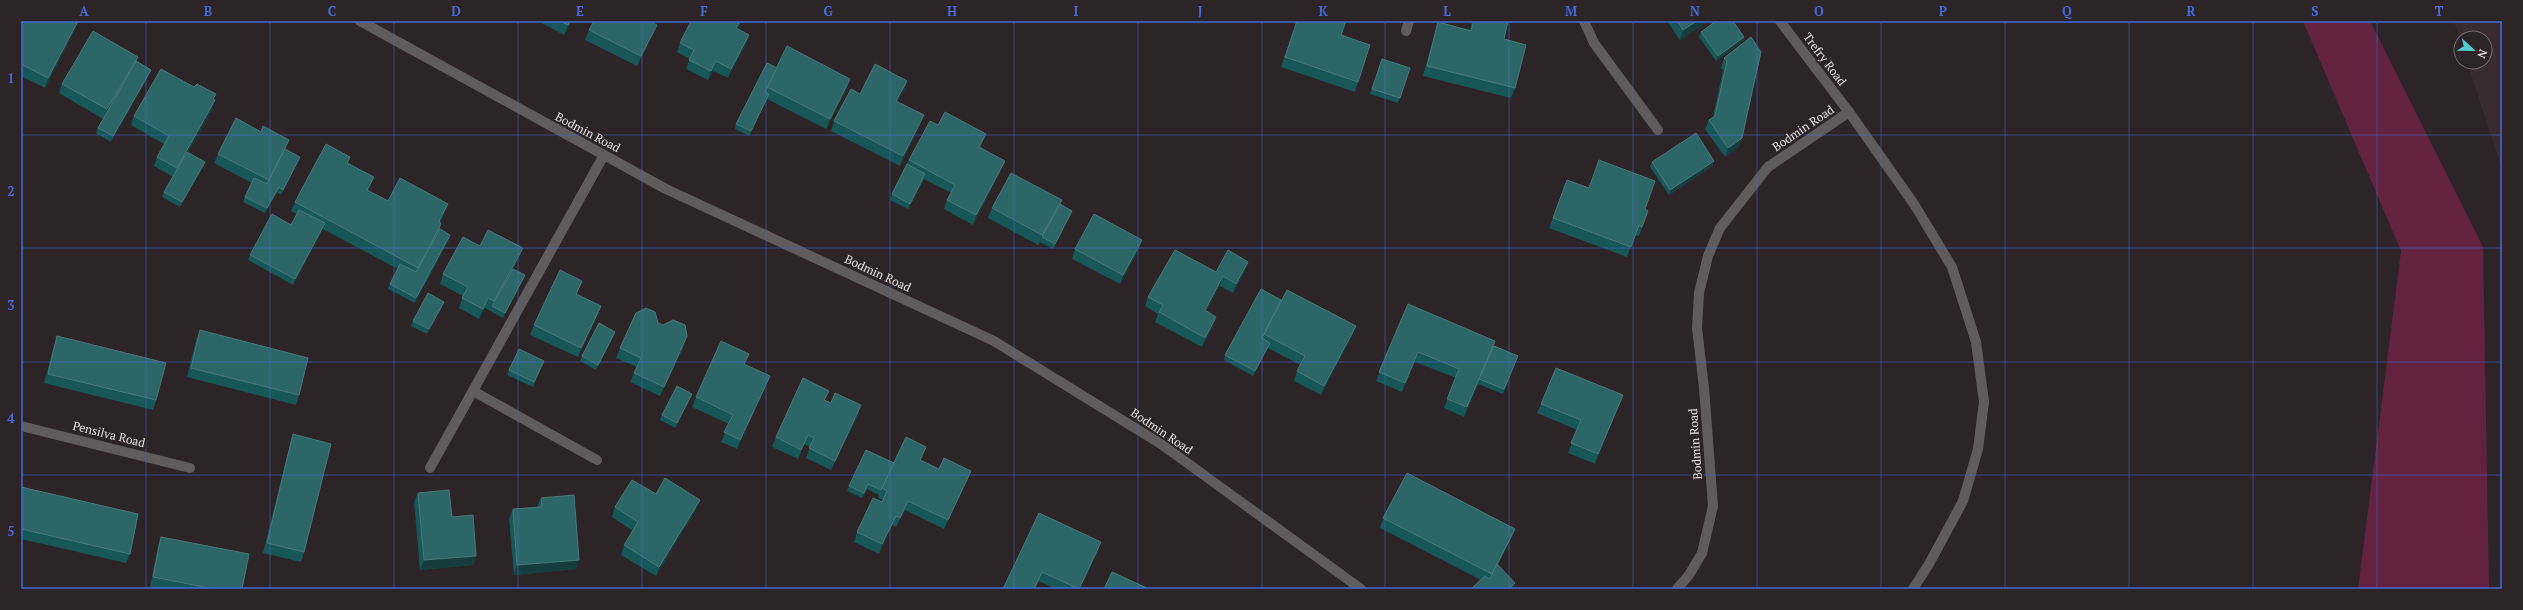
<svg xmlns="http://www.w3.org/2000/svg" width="2523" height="610" viewBox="0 0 2523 610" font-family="'PT Serif',serif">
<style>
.built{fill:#392b30}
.green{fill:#63223f}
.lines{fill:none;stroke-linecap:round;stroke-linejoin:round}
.minor{stroke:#605c5d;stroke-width:10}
.tertiary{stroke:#605c5d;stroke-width:10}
.wall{fill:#175758}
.shaded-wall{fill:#163d3e}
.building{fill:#2d6667;stroke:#4a797a}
.grid{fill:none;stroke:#456bda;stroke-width:1;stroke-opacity:0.55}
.labels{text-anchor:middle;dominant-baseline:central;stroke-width:4;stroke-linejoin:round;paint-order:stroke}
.street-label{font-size:12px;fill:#e5e0e1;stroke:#2c2427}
.neatline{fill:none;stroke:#456bda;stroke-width:1.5}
.grid-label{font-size:13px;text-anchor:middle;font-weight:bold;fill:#456bda}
</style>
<rect width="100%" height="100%" fill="#2c2427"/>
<polygon class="built" points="2454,21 2502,21 2502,169 2467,62 2485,62 2485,38 2461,38 2461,43"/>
<polygon class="green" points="2303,21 2370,21 2483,247 2489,589 2358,589 2401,251"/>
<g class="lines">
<g class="minor">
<polyline points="1584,21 1594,43 1658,130"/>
<polyline points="1780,21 1849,112"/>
<polyline points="1406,31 1409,21"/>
<polyline points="473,391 597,460"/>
<polyline points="21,426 190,468"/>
<polyline points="430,468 604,155"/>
</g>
<g class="tertiary">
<polyline points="360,21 666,189 994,341 1161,444 1361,589"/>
<polyline points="1677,589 1689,575 1702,553 1713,506 1704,388 1697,328 1699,293 1708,256 1720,228 1768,167 1849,112 1914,204 1952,267 1976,342 1984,402 1978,449 1963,501 1929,564 1913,589"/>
</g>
</g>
<g class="wall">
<polygon points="21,21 76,27 45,88 21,76"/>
<polygon points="538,21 571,21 564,35"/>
<polygon points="691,21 742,21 737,29 746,44 728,78 713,71 708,80 686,69 690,59 677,52 680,43"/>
<polygon points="1297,21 1341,35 1358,82 1355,92 1281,67"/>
<polygon points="1472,21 1508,21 1504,39 1515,88 1511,98 1423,76 1435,32 1438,22 1470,30"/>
<polygon points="1667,21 1708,21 1680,40"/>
<polygon points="589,30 653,34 637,66 585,40"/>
<polygon points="1701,32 1744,37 1742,42 1716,61 1699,37"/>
<polygon points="1751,37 1742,138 1739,147 1725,157 1705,129 1709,120 1713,117 1723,70 1721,68 1724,58"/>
<polygon points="138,57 136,61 151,70 149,75 111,142 96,133 98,128 103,119 59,93 62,84"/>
<polygon points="1382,59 1410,68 1398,103 1370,94"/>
<polygon points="777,68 847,88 826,129 767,99 749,136 735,129 736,124"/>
<polygon points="907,81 904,90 897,102 920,125 900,166 831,131 834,121 860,94"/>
<polygon points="214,99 212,110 188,152 205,162 203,167 180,207 162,197 164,192 173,177 154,166 157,157 164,144 131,125 134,116"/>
<polygon points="938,125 982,143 980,147 1001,170 973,225 944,209 947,200 951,193 924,179 908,209 890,200 892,194 909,160"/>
<polygon points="285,149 300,157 298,162 281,195 277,192 265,213 243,202 245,197 252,183 214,163 218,154"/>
<polygon points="350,157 348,163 374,177 370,187 368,191 388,201 445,213 440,222 440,229 450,235 449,240 415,303 388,289 390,284 398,269 323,229 293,285 248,260 250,255 291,225 297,214 291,211 295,202"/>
<polygon points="1714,161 1712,166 1669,195 1650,167 1652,162"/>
<polygon points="1567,180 1648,211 1639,236 1635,235 1627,257 1549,228"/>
<polygon points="1060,204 1072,211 1070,216 1053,249 1040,242 1041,241 1038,245 988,218 992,208"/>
<polygon points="1142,240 1139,249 1120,284 1072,259 1075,249"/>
<polygon points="519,258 513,269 525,275 523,280 503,318 485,308 479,319 459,308 463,296 440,284 443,274"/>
<polygon points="1248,262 1245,271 1233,293 1220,286 1206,311 1213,326 1202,347 1155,322 1158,314 1145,306 1148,297 1216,272"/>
<polygon points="582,281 577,294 601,306 598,315 578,357 530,335 534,325"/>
<polygon points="1281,300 1352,336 1321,395 1294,381 1297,371 1300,365 1268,348 1253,376 1224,360 1225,355"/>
<polygon points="1408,304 1494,346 1518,356 1503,394 1478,384 1464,417 1444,408 1456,378 1415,362 1402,392 1376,381"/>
<polygon points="442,307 427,334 411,326 413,321"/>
<polygon points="658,323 684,346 660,396 630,382 637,367 616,358 620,348"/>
<polygon points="200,330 299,395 296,405 187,377 196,340"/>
<polygon points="615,332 613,337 596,370 580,361 582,356"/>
<polygon points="57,336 156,400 153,410 44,383 54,346"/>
<polygon points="745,365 770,376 766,386 737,449 721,442 729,424 692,407 696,397"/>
<polygon points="542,366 533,387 507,375 509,370"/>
<polygon points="692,394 690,399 675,428 660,420 662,415"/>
<polygon points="1623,395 1595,464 1568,453 1577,430 1537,413 1541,404"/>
<polygon points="825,401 831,403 861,405 858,415 831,470 806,458 810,447 804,444 798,459 772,447 776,437"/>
<polygon points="293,434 304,552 301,562 263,553 290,444"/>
<polygon points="926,447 921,460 939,469 967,480 944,529 905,510 896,527 892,525 879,554 854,542 857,532 883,500 878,498 879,495 867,489 862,498 847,491 849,486"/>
<polygon points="21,487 130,554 126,563 21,539"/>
<polygon points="418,493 476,556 473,565 420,570 414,502"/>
<polygon points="656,494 700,500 696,509 656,576 621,555 624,545 633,531 612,517 615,507"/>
<polygon points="541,498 576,569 514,575 509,519 513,509 537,507"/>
<polygon points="1039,513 1098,551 1080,589 1055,589 1039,581 1035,589 1003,589"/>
<polygon points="1383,518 1515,529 1511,538 1498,565 1513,588 1512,589 1472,589 1481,580 1380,528"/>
<polygon points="161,537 242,589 162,589 150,587 158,546"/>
</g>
<g class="shaded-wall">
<polygon points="78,21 79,21 76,27 45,88 48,78"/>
<polygon points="570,21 571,21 564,35 568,25"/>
<polygon points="740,21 742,21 733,38 736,28"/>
<polygon points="1697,21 1708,21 1680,40 1683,30"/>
<polygon points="657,25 653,34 637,66 641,56"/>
<polygon points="749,35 746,44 728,78 731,69"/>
<polygon points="1744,37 1742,42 1716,61 1718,56"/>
<polygon points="138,57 134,66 104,119 107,109"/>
<polygon points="716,61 713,71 708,80 711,71"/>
<polygon points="151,70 149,75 111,142 113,136"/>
<polygon points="850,79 847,88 826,129 830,119"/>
<polygon points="907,81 904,90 893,111 896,101"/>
<polygon points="769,94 767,99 749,136 751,131"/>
<polygon points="215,100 212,110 174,178 177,168"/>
<polygon points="924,115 920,125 900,166 903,156"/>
<polygon points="986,134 982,143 976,156 979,147"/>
<polygon points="1742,138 1739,147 1725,157 1728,148"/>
<polygon points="300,157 298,162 281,195 283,190"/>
<polygon points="1005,161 1001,170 973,225 976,215"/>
<polygon points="1714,161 1712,166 1669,195 1670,190"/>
<polygon points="205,162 203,167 180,207 182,202"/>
<polygon points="925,174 923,179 908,209 910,204"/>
<polygon points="374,177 370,187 363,200 367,190"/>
<polygon points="279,187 277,192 265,213 267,208"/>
<polygon points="1062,200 1058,209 1042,237 1038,245 1042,235"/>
<polygon points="448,204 445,213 436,231 439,221"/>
<polygon points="1072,211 1070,216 1053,249 1055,244"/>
<polygon points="325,223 323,229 293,285 295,279"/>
<polygon points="450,235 449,240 415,303 416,298"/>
<polygon points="1142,240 1139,249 1120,284 1123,275"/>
<polygon points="523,248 519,258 493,306 492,306 494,301"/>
<polygon points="1248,262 1245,271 1233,293 1236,284"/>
<polygon points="525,275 523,280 503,318 505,313"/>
<polygon points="1223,276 1220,286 1201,320 1205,310"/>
<polygon points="488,298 485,308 479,319 483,309"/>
<polygon points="444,302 442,307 427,334 429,329"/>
<polygon points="601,306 598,315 578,357 581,348"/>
<polygon points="1216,317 1213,326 1202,347 1205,338"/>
<polygon points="1356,326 1352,336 1321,395 1324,386"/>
<polygon points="615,332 613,337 596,370 598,365"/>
<polygon points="687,336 684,346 660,396 664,387"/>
<polygon points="1270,343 1268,348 1253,376 1255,371"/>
<polygon points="1418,352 1415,362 1402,392 1405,383"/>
<polygon points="770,376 766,386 737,449 740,440"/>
<polygon points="1479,379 1478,384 1464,417 1467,407"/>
<polygon points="692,394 690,399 675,428 677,423"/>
<polygon points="1623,395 1619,405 1595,464 1598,454"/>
<polygon points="861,405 858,415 831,470 835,461"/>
<polygon points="926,447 923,456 916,470 920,460"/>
<polygon points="971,471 967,480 944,529 948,520"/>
<polygon points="700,500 696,509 656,576 659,567"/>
<polygon points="908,501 905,510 896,527 900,518"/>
<polygon points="896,516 892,525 879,554 882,544"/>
<polygon points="1515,529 1511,538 1488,584 1492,574"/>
<polygon points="1101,542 1098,551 1080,589 1079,589"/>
<polygon points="476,556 473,565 420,570 424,560"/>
<polygon points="579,560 576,569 514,575 517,565"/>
<polygon points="1042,572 1035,589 1034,589"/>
<polygon points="1515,583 1513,588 1512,589 1509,589"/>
</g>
<g class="building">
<polygon points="21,21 78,21 48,78 21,64"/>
<polygon points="560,21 570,21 568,25"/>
<polygon points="594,21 650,21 657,25 641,56 589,30"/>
<polygon points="691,21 740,21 736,28 749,35 731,69 716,61 711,71 689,60 694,50 680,43"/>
<polygon points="1297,21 1346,21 1341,35 1370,45 1358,82 1285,57"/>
<polygon points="1474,21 1508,21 1504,39 1526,45 1515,88 1427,66 1438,22 1471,31"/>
<polygon points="1677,21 1697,21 1683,30"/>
<polygon points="1716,21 1733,21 1744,37 1718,56 1701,32"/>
<polygon points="93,31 138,57 107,109 62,84"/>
<polygon points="1751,37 1761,52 1752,92 1742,138 1728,148 1709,120 1715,116 1727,61 1724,58"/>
<polygon points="787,46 850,79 830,119 767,87"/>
<polygon points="1382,59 1410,68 1400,98 1372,89"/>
<polygon points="136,61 151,70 113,136 98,128"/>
<polygon points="767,63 777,68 765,92 769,94 751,131 736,124"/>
<polygon points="875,64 907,81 896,101 924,115 903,156 834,121 851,89 860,94"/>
<polygon points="161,69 194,87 197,84 216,94 213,99 215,100 177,168 157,157 169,136 134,116"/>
<polygon points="945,112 986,134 979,147 1005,161 976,215 947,200 955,185 909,160 930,121 938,125"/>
<polygon points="236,118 261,132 263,126 289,140 269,180 218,154"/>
<polygon points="1696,133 1714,161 1670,190 1652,162"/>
<polygon points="326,144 350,157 347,163 374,177 367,190 388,201 400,178 448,204 439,221 441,224 418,268 295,202"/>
<polygon points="285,149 300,157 283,190 279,187 267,208 245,197 254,178 267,184"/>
<polygon points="187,152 205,162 182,202 164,192"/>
<polygon points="1599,160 1655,181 1645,209 1648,211 1642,227 1639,225 1631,247 1553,218 1567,180 1589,188"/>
<polygon points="907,164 925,174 910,204 892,194"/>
<polygon points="1011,173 1062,200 1042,235 992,208"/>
<polygon points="1060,204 1072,211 1055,244 1042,237"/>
<polygon points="299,210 325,223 295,279 250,255 272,214 291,225"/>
<polygon points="1094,214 1142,240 1123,275 1075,249"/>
<polygon points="440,229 450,235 416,298 390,284 400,264 416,272"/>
<polygon points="488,230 523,248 494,301 488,298 483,309 462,298 468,287 443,274 463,237 480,246"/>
<polygon points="1175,250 1216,272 1228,250 1248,262 1236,284 1223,276 1205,310 1216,317 1205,338 1159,312 1163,305 1148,297"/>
<polygon points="513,269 525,275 505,313 492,306"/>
<polygon points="560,270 582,281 576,294 601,306 581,348 534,325"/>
<polygon points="1261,289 1281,300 1262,338 1270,343 1255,371 1225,355"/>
<polygon points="1287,290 1356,326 1324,386 1297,371 1305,356 1264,334"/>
<polygon points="428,293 444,302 429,329 413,321"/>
<polygon points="1408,304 1495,341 1467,407 1447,399 1459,369 1418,352 1405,383 1379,372"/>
<polygon points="646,308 655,312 658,323 663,325 673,320 685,325 687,336 664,387 634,373 641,358 620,348 636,313"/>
<polygon points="599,323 615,332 598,365 582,356"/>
<polygon points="200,330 308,358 299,395 191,368"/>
<polygon points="57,336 166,363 156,400 48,374"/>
<polygon points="721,341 749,354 744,364 770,376 740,440 724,432 733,415 696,397"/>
<polygon points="1494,346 1518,356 1504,389 1479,379"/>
<polygon points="519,349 544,361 534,382 509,370"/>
<polygon points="1556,368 1623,395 1598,454 1571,443 1581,420 1541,404"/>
<polygon points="803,378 829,391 824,400 831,403 835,393 861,405 835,461 809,448 814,438 808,435 801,450 776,437"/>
<polygon points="677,386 692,394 677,423 662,415"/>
<polygon points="293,434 331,444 304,552 267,543"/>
<polygon points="906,437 926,447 920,460 939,469 944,458 971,471 948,520 908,501 900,518 896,516 882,544 857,532 873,498 882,502 887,491 882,488"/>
<polygon points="866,450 894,463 881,490 868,484 864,493 849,486"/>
<polygon points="1407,473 1515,529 1492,574 1383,518"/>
<polygon points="665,478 700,500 659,567 624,545 638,522 615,507 632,480 656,494"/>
<polygon points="21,487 138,514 130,554 21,529"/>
<polygon points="449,490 452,517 473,515 476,556 424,560 418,493"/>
<polygon points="574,495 579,560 517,565 513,509 542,507 541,498"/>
<polygon points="1039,513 1101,542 1079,589 1042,572 1034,589 1003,589"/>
<polygon points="161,537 249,554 242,589 214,589 153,577"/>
<polygon points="1497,564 1515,583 1509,589 1472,589 1472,588 1485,576 1490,579"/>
<polygon points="1112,572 1149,589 1104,589"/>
</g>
<path class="grid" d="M146,21V589M270,21V589M394,21V589M518,21V589M642,21V589M766,21V589M890,21V589M1014,21V589M1138,21V589M1262,21V589M1385,21V589M1509,21V589M1633,21V589M1757,21V589M1881,21V589M2005,21V589M2129,21V589M2253,21V589M2377,21V589M21,135H2502M21,248H2502M21,362H2502M21,475H2502"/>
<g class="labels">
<g class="street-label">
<text transform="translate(1825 59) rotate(53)">Trefry Road</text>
<text transform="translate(1803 128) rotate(-34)">Bodmin Road</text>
<text transform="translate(588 132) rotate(28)">Bodmin Road</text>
<text transform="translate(878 273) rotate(25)">Bodmin Road</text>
<text transform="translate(1162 431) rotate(34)">Bodmin Road</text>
<text transform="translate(109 434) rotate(14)">Pensilva Road</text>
<text transform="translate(1695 444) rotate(-94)">Bodmin Road</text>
</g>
</g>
<rect width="2523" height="610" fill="none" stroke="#2c2427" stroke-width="44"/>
<g transform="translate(2473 50) rotate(112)"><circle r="19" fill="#2c2427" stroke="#766f71"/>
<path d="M0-3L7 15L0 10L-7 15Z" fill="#52cdce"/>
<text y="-6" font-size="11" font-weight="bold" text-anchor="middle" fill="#e5e0e1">N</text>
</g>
<rect x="22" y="22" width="2479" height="566" class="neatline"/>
<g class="grid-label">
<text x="84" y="16">A</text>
<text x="208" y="16">B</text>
<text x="332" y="16">C</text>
<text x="456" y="16">D</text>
<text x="580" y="16">E</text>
<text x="704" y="16">F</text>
<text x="828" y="16">G</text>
<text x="952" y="16">H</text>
<text x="1076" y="16">I</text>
<text x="1200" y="16">J</text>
<text x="1323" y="16">K</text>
<text x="1447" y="16">L</text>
<text x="1571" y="16">M</text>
<text x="1695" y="16">N</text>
<text x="1819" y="16">O</text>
<text x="1943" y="16">P</text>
<text x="2067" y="16">Q</text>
<text x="2191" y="16">R</text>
<text x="2315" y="16">S</text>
<text x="2439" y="16">T</text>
<text x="11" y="83">1</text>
<text x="11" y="196">2</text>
<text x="11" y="310">3</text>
<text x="11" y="423">4</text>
<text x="11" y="536">5</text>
</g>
</svg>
